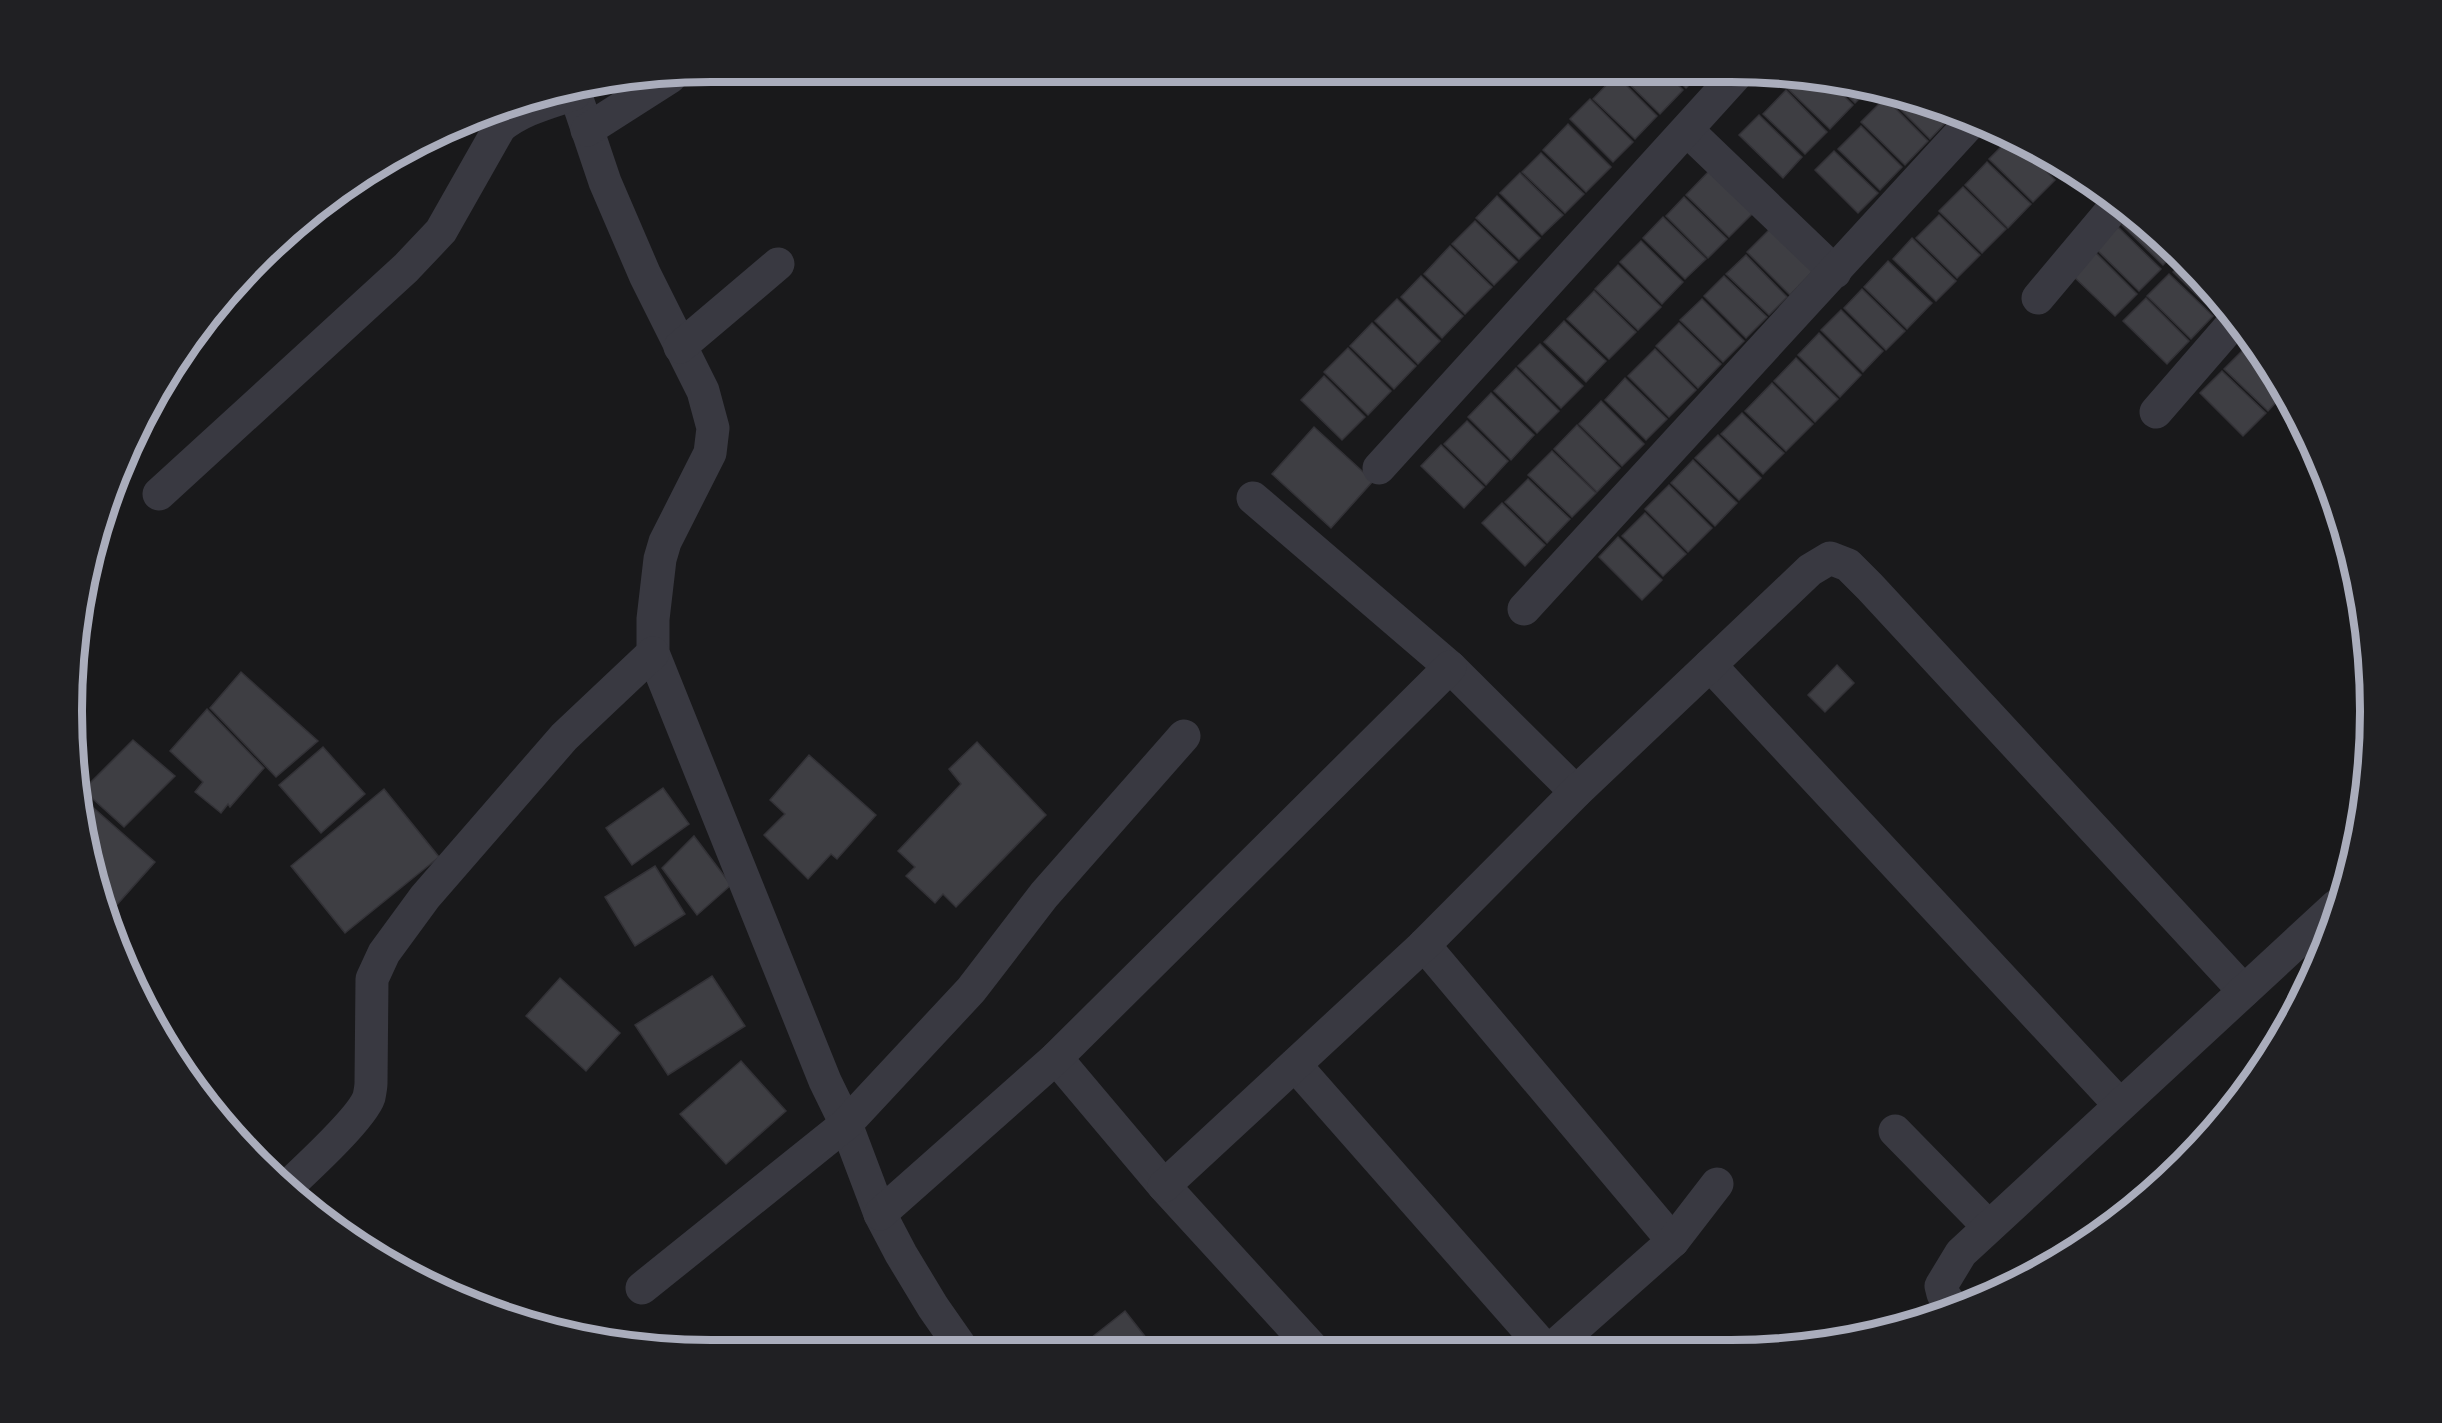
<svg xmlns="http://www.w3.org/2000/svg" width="2442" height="1423" viewBox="0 0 2442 1423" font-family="Quicksand,sans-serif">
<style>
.building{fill:#3e3e43;stroke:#333237;stroke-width:1.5}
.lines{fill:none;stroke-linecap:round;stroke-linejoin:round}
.street{stroke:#393941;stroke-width:33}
.rim{fill:none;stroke:#aaadbc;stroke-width:8}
</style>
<rect width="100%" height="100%" fill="#19191b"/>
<g class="building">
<polygon points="1619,74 1667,74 1683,90 1660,114"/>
<polygon points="1671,74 1700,74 1686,88"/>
<polygon points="1616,75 1657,116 1635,139 1593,99"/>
<polygon points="1795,78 1833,85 1853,105 1830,129 1786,87"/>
<polygon points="1838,86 1866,92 1855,103"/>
<polygon points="1786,90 1827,132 1805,154 1763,114"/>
<polygon points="1887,96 1936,106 1953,115 1930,139"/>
<polygon points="1885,98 1928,141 1905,165 1861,122"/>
<polygon points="1590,99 1633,142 1613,162 1570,119"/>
<polygon points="1759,115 1802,157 1783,178 1739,135"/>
<polygon points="1568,124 1611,167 1586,192 1543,150"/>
<polygon points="1861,126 1902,167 1880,190 1838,149"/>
<polygon points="2007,141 2024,149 2055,180 2033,202 1989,159"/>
<polygon points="1834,151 1878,193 1858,213 1815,170"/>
<polygon points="1541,153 1584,194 1565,213 1522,172"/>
<polygon points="2035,155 2064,169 2057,176"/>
<polygon points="1987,162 2031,204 2008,228 1965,185"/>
<polygon points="1711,169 1754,212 1729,237 1686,195"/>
<polygon points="1520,173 1563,215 1542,235 1500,193"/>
<polygon points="1963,187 2006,229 1982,253 1939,211"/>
<polygon points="1497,196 1540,238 1519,259 1476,218"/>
<polygon points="1684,197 1727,239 1708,258 1666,216"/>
<polygon points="1939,215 1980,255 1957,278 1916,238"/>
<polygon points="2130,216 2175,253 2163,265 2122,225"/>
<polygon points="1663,217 1706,259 1685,279 1643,238"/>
<polygon points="1475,221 1517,262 1494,285 1452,244"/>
<polygon points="1772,227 1815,269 1790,295 1747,252"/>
<polygon points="2118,227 2161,269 2139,291 2096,249"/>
<polygon points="1912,238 1956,281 1936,301 1893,259"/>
<polygon points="1641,241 1683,282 1662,304 1620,262"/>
<polygon points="1450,246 1492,287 1465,314 1424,274"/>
<polygon points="2094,251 2137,294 2115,316 2071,274"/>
<polygon points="1746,255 1787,297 1769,315 1726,274"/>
<polygon points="1888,261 1932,303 1907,329 1864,287"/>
<polygon points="2184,261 2221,306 2215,313 2173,272"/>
<polygon points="1618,265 1661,307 1638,330 1595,289"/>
<polygon points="2169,274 2213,316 2191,339 2147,296"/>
<polygon points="1421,276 1463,316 1442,338 1401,297"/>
<polygon points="1724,276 1767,317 1746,338 1704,296"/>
<polygon points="1862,289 1905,331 1886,350 1844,308"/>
<polygon points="1594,291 1636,332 1609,359 1567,319"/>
<polygon points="2146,298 2189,341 2167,364 2123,321"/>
<polygon points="1397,299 1440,341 1418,364 1375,321"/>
<polygon points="1702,299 1744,341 1723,362 1680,320"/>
<polygon points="1841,310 1883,351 1863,372 1821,330"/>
<polygon points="1564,321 1606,361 1586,382 1544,342"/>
<polygon points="1372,323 1416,366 1394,389 1350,346"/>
<polygon points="1679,323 1721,364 1698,388 1656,346"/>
<polygon points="1819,333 1861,375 1840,397 1798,355"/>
<polygon points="1540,344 1583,386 1561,408 1518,366"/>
<polygon points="2247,346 2268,367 2283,395 2268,411 2224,369"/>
<polygon points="1348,348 1391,391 1368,415 1324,372"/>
<polygon points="1655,349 1696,390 1669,417 1628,376"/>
<polygon points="1796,358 1838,399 1815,422 1774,381"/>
<polygon points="1516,368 1559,411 1537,433 1494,391"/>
<polygon points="2222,371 2266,413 2243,436 2200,393"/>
<polygon points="1324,376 1365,417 1342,440 1301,400"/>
<polygon points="1625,378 1667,419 1646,440 1605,400"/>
<polygon points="1772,383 1813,424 1786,451 1745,411"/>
<polygon points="1491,393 1534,435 1511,460 1468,417"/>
<polygon points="1601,401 1644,444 1622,466 1579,424"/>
<polygon points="1742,413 1784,453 1763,474 1721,434"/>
<polygon points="1467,421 1508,461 1486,485 1444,444"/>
<polygon points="1577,425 1620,468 1597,492 1554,449"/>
<polygon points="1314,427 1373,481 1331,528 1272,474"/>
<polygon points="1718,435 1761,478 1739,500 1695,458"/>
<polygon points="1441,445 1484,487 1464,508 1421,466"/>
<polygon points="1552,451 1596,493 1572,517 1528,475"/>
<polygon points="1693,460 1737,503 1715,526 1671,483"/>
<polygon points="1528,479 1570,519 1547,543 1505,502"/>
<polygon points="1669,485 1712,528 1688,552 1645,509"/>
<polygon points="1502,503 1545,545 1525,566 1482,523"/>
<polygon points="1645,513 1686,554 1663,576 1622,536"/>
<polygon points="1618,537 1662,580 1642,600 1599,557"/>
<polygon points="1837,665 1854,683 1825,712 1808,695"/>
<polygon points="241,672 318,741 276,777 210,708"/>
<polygon points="207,709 264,768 230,807 228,804 221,813 195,792 203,782 170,751"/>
<polygon points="133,740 175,776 124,827 83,790"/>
<polygon points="977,742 1046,815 956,907 943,894 935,903 906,876 915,867 898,851 961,784 949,769"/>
<polygon points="323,747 365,794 321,833 279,785"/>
<polygon points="809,755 876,815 837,859 831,854 808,879 764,835 785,814 770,800"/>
<polygon points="663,788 689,824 632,865 606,828"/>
<polygon points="384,789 439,857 345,933 291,866"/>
<polygon points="80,796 155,862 106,917 84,836"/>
<polygon points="694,836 731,885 697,915 662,868"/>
<polygon points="655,866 685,914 635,946 605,897"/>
<polygon points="712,976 745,1026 668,1075 635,1025"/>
<polygon points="560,978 620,1033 586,1071 526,1016"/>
<polygon points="741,1061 786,1111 726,1164 680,1114"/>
<polygon points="1125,1311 1147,1339 1134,1350 1085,1350 1081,1346"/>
</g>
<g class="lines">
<g class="street">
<polyline points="574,90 605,182 645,275 703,391 713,428 710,453 665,542 660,559 653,619 653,653 825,1081 846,1124 880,1214 901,1254 933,1307 963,1350"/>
<polyline points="587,130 670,77"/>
<polyline points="1687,130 1835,272"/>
<polyline points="2038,298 2116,205"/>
<polyline points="680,347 778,264"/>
<polyline points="2156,412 2234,322"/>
<polyline points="1379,468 1737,74"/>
<path d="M159,494L406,268L441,231L500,127C522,109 548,103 574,94"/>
<polyline points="1253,498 1450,667 1576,792"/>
<polyline points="1524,609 1970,123"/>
<polyline points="1710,665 2120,1105"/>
<polyline points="1424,945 1673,1241"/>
<polyline points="1056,1058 1164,1186 1314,1350"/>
<polyline points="1295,1065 1546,1350"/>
<polyline points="1895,1131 1988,1226"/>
<polyline points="1164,1186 1424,945 1576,792 1710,665 1810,570 1830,558 1848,565 1870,587 2244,991"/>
<path d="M286,1188C304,1171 362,1118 369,1097C370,1092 371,1087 371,1083L372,979L384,953L425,897L564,737L653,653"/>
<polyline points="880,1214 1056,1058 1450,667"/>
<polyline points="642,1288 846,1124 971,990 1044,895 1184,736"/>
<polyline points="1954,1309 1943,1294 1941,1286 1961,1253 2336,906"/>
<polyline points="1550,1350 1673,1241 1717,1184"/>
</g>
</g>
<path d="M0 0H2442V1423H0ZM711 82H1731A629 629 0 0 1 2360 711V711A629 629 0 0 1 1731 1340H711A629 629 0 0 1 82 711V711A629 629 0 0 1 711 82Z" fill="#202023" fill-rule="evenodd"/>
<path class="rim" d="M711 82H1731A629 629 0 0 1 2360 711V711A629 629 0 0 1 1731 1340H711A629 629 0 0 1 82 711V711A629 629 0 0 1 711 82Z"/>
</svg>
